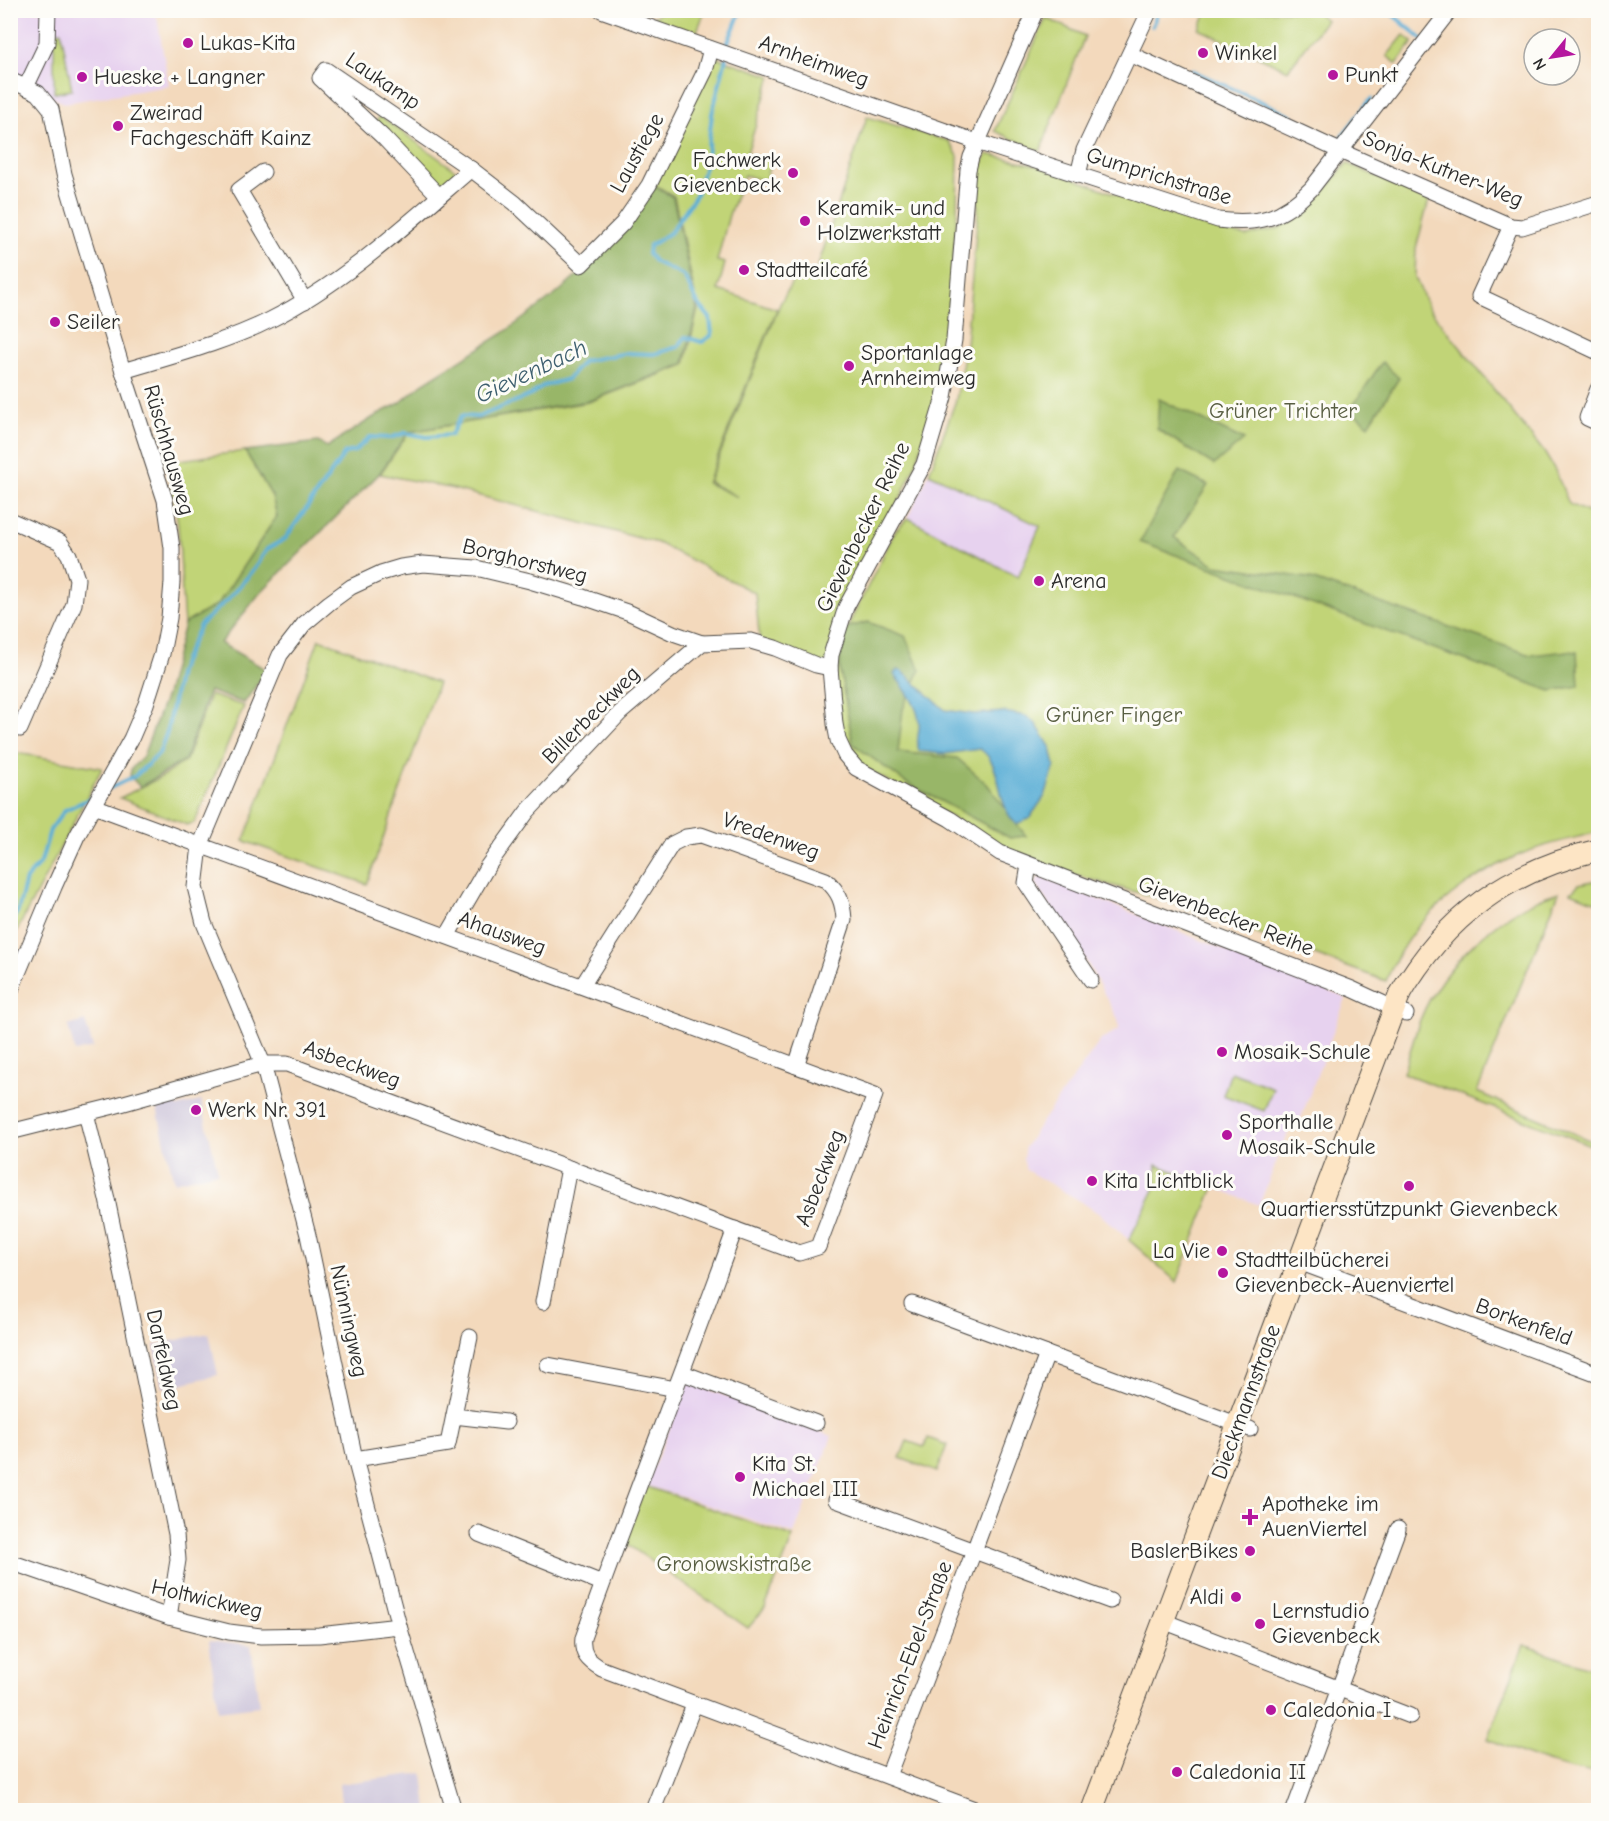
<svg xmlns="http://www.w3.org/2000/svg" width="1609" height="1821" viewBox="0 0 1609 1821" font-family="'Comic Neue',sans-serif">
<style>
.built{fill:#e7d2ef}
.industrial{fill:#c8bfd8}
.green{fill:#c1d477;stroke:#768051;stroke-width:1.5}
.forest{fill:#98b668;stroke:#62704a;stroke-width:1.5}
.water{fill:#5aaed6;stroke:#426c80;stroke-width:1.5}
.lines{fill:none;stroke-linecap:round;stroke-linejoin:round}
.stream{stroke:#5aaed6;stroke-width:4}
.street-casing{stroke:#494541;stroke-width:17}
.secondary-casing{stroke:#494541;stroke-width:23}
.street{stroke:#fff;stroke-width:15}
.secondary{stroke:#fde5c5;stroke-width:21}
.poi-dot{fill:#b5179e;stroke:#fdfcf7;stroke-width:2}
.labels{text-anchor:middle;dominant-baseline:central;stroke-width:6;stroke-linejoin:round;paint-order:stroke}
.poi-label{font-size:22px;fill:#2b2b2b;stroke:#fdfcf7;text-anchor:start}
.street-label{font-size:22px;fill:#2b2b2b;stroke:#fdfcf7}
.park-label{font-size:22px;fill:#585e42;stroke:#fdfcf7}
.water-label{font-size:24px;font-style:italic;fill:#3e5f6f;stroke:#fdfcf7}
</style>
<rect width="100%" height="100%" fill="#fdfcf7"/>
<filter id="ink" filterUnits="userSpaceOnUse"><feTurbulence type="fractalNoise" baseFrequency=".0167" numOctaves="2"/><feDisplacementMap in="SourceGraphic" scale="12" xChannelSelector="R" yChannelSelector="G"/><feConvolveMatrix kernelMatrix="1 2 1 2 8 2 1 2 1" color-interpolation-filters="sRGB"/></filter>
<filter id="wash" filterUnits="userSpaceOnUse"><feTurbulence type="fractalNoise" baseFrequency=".008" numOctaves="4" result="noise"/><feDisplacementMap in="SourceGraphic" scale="24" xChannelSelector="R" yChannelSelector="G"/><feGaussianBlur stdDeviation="1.35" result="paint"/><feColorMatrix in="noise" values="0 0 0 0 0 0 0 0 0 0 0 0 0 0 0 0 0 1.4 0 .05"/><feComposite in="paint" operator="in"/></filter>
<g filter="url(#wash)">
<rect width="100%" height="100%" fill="#f3d9bc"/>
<g class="built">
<polygon points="11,11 156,11 169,86 64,103 11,77"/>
<polygon points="929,473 1040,525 1019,577 908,518"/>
<polygon points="1040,876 1346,998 1299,1123 1293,1121 1259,1205 1157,1165 1156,1186 1129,1240 1101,1215 1077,1199 1026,1170 1023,1158 1025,1147 1042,1121 1101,1040 1119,1029 1118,1019 1083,955 1035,884"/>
<polygon points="689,1382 832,1436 794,1534 646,1485"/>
</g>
<g class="industrial">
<polygon points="85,1021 93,1048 75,1052 68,1026"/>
<polygon points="175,1099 177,1107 201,1101 218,1172 174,1182 156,1104"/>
<polygon points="209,1333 218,1375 163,1388 154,1345"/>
<polygon points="209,1640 251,1645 259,1706 218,1711"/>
<polygon points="423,1773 427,1810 342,1810 339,1784"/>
</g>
<g class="green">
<polygon points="663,11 705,11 695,36 649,20"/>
<polygon points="1207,11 1314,11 1326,20 1288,70 1199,29"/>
<polygon points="1046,18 1085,36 1040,152 995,131"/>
<polygon points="61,31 72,90 54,93 54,32"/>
<polygon points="1404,35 1413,42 1397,64 1387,56"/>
<polygon points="707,54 771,76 747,153 771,161 765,181 744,175 729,215 717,261 725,263 718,290 777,309 707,483 738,497 709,482 780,304 796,275 813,281 867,117 949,141 958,156 957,212 947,338 937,393 917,461 824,669 760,643 755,593 658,543 454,489 380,474 409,432 589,402 685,365 698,309 674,196 655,185"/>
<polygon points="380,116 459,173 440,189 375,123"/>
<path d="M987,154L1040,166L1206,227L1246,236L1279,228L1308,210L1347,163L1429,200L1416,248L1415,277L1428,307L1544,452L1555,470L1569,504L1598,517V739L1595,747L1598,749V832C1572,839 1544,844 1519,855C1484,870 1444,897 1419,926C1405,941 1394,962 1386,981L1167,901L1029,862L860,765L842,743L832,674L850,622L896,530L908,518L1018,577L1040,526L929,473L956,400L966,344L978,211V173Z"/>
<path d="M245,451L272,496L277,516L218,604L184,624C179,566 183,519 165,462Z"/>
<polygon points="319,639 438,683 367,884 244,841"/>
<polygon points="210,695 244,706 195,822 187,825 120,798 163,776 186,760"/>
<polygon points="11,752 102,768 11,942 10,752"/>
<polygon points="1598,880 1598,903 1571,892 1579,884"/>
<path d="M1559,892L1477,1092L1598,1144V1148L1403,1073C1409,1056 1414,1037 1420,1020C1442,965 1502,908 1559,892Z"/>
<polygon points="1231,1072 1273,1088 1264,1111 1223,1095"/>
<polygon points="1157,1165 1214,1187 1177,1282 1129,1240 1156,1186"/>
<polygon points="928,1438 947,1445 937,1472 900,1458 907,1441 924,1447"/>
<polygon points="645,1486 793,1537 765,1608 748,1628 624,1542"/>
<path d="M1524,1645L1598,1670V1773C1559,1770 1524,1753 1488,1739Z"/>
</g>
<g class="forest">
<polygon points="654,186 673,197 697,309 684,364 589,401 409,432 379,474 260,593 220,643 267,670 244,703 209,691 185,760 140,787 130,776 131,769 143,756 166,695 184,624 218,604 277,516 272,496 245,451 318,442 327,447 380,413 400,403 422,384 502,334 555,295 585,269"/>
<polygon points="1382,362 1399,378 1369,425 1350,410"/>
<polygon points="1159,399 1244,440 1214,465 1157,429"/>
<polygon points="1179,471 1208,485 1174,537 1215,565 1308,578 1531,655 1568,651 1577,652 1579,686 1551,691 1140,542"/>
<polygon points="868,622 905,636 920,670 903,709 898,752 957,758 987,784 1026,836 1010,838 905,782 853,744 840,671 841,629"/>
</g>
<path class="water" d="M897,670L902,671L945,710L974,714L1004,712L1026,716L1036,724L1051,748L1055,766L1045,796L1029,819L1016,824C995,804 1004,765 980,749L944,754L919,751C915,740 920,733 919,722C918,705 903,687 894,674Z"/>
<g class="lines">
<g class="stream">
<polyline points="1387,10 1422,39"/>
<polyline points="1152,26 1159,10"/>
<polyline points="726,51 727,45 741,10"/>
<polyline points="1191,70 1291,115"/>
<polyline points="1335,145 1371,99"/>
<polyline points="110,788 135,776 159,754 167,732 179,671 200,625 227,600 252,572 267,549 285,539 345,453 355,451 370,437 390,438 405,433 427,437 451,435 461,416 478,417 531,395 543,386 568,379 583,361 627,353 654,354 678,347 685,337 702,342 712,335 710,318 697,302 684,276 655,262 648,254 649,246 670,233 696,195 706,163 712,114 726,58"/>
<polyline points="10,923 18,911 26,879 41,862 50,830 65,810 93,797"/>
</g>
</g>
</g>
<g filter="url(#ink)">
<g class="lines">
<defs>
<g id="street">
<path d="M601,10L977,142L1218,220C1259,225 1282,219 1311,189L1450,10"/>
<polyline points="1036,10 971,157 968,170 954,340 944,397 924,464 846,607 831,655 830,668 835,724 838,740 845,755 856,768 950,819 1000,853 1352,989 1406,1014"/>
<polyline points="1130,54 1340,151 1511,226 1522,227 1598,203"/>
<polyline points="10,80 38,93 51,109 64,174 123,371 165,500 172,548 172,582 169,618 162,654 146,704 131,739 77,836 54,887 10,992"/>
<polyline points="26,87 47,43 48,10"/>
<polyline points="263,172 239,190 305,301"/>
<polyline points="1078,175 1084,150 1150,10"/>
<polyline points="439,196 383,137 320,78 326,70 471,169 515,203 581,265 623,223 649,185 705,71 711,49"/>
<polyline points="1511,226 1479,296 1598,352"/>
<path d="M123,371C169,357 227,342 270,320C345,282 408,223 471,169"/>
<polyline points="1598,389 1587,418 1598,423"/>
<polyline points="10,520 60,542 69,555 77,579 74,604 20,729"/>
<polyline points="1029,865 1026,883 1091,980"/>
<polyline points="447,936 487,867 527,812 620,713 702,643 751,641 775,648 816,665 830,668"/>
<path d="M582,986L672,844L686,837L701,835L826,880C839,892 843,902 844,920L796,1066"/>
<polyline points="86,1113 107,1199 176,1534 178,1560 169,1617"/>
<polyline points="10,1132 110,1107 263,1064 287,1064 799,1253 818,1247 875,1095 94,806"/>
<path d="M735,1229C685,1366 632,1501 583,1638C581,1654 588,1661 602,1669L977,1810"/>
<polyline points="1299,1262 1598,1374"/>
<polyline points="543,1302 569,1168"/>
<polyline points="912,1304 1047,1354"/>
<polyline points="548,1365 676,1389"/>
<polyline points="683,1373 816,1423"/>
<polyline points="454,1416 506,1422"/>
<polyline points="355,1459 448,1444 470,1337"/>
<polyline points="836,1500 974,1551 888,1776"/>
<polyline points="479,1534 602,1583"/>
<polyline points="10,1566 19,1565 169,1617 229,1632 261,1636 319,1635 399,1626"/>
<polyline points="1110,1601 974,1551 1047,1354 1250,1429"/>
<polyline points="1163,1621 1410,1716"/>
<polyline points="454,1810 399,1626 355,1459 308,1235 263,1064 204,923 195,887 200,846 280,655 304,624 329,603 351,587 381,573 401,567 423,564 476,568 530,581 583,597 630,613 673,633 702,643"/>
<polyline points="653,1810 694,1705"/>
<polyline points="1294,1810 1398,1529"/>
</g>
<path id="secondary" d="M1092,1810L1399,996C1446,915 1508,871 1598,850"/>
</defs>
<use href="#street" class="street-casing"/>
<use href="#secondary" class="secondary-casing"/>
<use href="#street" class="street"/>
<use href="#secondary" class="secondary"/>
</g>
</g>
<g class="poi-dot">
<circle cx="188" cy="43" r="6"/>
<circle cx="1203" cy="53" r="6"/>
<circle cx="1333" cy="75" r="6"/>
<circle cx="82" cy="77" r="6"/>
<circle cx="118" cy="126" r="6"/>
<circle cx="793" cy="173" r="6"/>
<circle cx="805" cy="221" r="6"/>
<circle cx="744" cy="270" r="6"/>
<circle cx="55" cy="322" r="6"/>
<circle cx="849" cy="366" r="6"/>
<circle cx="1039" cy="581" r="6"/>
<circle cx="1222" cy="1052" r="6"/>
<circle cx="196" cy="1110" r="6"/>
<circle cx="1227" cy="1135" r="6"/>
<circle cx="1092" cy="1181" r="6"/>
<circle cx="1409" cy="1186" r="6"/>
<circle cx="1222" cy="1251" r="6"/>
<circle cx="1223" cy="1273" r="6"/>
<circle cx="740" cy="1477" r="6"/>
<path d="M1247 1508h6v6h6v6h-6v6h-6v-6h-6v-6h6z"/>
<circle cx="1250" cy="1551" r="6"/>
<circle cx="1236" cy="1597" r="6"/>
<circle cx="1260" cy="1624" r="6"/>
<circle cx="1271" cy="1710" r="6"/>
<circle cx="1177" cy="1772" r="6"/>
</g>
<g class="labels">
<g class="poi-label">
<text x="200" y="43">Lukas-Kita</text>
<text x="1215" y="53">Winkel</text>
<text x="1345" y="75">Punkt</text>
<text x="94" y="77">Hueske + Langner</text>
<text x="130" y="113">Zweirad<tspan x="130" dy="25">Fachgeschäft Kainz</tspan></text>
<text x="781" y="160" text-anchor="end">Fachwerk<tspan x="781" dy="25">Gievenbeck</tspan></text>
<text x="817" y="208">Keramik- und<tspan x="817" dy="25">Holzwerkstatt</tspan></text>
<text x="756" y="270">Stadtteilcafé</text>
<text x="67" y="322">Seiler</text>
<text x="861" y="353">Sportanlage<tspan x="861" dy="25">Arnheimweg</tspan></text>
<text x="1051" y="581">Arena</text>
<text x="1234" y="1052">Mosaik-Schule</text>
<text x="208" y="1110">Werk Nr. 391</text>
<text x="1239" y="1122">Sporthalle<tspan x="1239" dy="25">Mosaik-Schule</tspan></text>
<text x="1104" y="1181">Kita Lichtblick</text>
<text x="1409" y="1209" text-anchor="middle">Quartiersstützpunkt Gievenbeck</text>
<text x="1210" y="1251" text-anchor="end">La Vie</text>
<text x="1235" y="1260">Stadtteilbücherei<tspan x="1235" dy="25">Gievenbeck-Auenviertel</tspan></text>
<text x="752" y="1464">Kita St.<tspan x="752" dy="25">Michael III</tspan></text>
<text x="1262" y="1504">Apotheke im<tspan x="1262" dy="25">AuenViertel</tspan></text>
<text x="1238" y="1551" text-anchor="end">BaslerBikes</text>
<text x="1224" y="1597" text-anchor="end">Aldi</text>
<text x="1272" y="1611">Lernstudio<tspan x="1272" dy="25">Gievenbeck</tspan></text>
<text x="1283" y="1710">Caledonia I</text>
<text x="1189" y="1772">Caledonia II</text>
</g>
<g class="street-label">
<text transform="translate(814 61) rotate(20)">Arnheimweg</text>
<text transform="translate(383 81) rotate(34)">Laukamp</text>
<text transform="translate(637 153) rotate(-61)">Laustiege</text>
<text transform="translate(1443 169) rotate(22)">Sonja-Kutner-Weg</text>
<text transform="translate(1159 176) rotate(17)">Gumprichstraße</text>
<text transform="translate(169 450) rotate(74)">Rüschhausweg</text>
<text transform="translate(863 527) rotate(-64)">Gievenbecker Reihe</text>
<text transform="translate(525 561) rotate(14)">Borghorstweg</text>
<text transform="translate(591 715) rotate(-45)">Billerbeckweg</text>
<text transform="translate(771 836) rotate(20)">Vredenweg</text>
<text transform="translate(1226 916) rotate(21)">Gievenbecker Reihe</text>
<text transform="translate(502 933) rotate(20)">Ahausweg</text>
<text transform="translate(352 1064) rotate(20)">Asbeckweg</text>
<text transform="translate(820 1178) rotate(-69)">Asbeckweg</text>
<text transform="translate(349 1321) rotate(78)">Nünningweg</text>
<text transform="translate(1524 1322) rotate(20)">Borkenfeld</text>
<text transform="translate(164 1360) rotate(78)">Darfeldweg</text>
<text transform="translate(1246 1402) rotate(-70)">Dieckmannstraße</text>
<text transform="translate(207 1599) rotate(13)">Holtwickweg</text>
<text transform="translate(910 1655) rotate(-69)">Heinrich-Ebel-Straße</text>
</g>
<g class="park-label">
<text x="1283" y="411">Grüner Trichter</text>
<text x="1114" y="715">Grüner Finger</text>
<text x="734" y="1564">Gronowskistraße</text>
</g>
<g class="water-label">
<text transform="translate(531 371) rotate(-25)">Gievenbach</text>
</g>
</g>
<rect width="1609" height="1821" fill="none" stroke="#fdfcf7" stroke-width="36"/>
<g transform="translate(1552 57) rotate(240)"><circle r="28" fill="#fdfcf7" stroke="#a9a8a5" stroke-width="1.5"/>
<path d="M0-4.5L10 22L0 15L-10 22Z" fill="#b5179e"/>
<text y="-9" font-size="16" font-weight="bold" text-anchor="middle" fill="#2b2b2b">N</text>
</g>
</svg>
